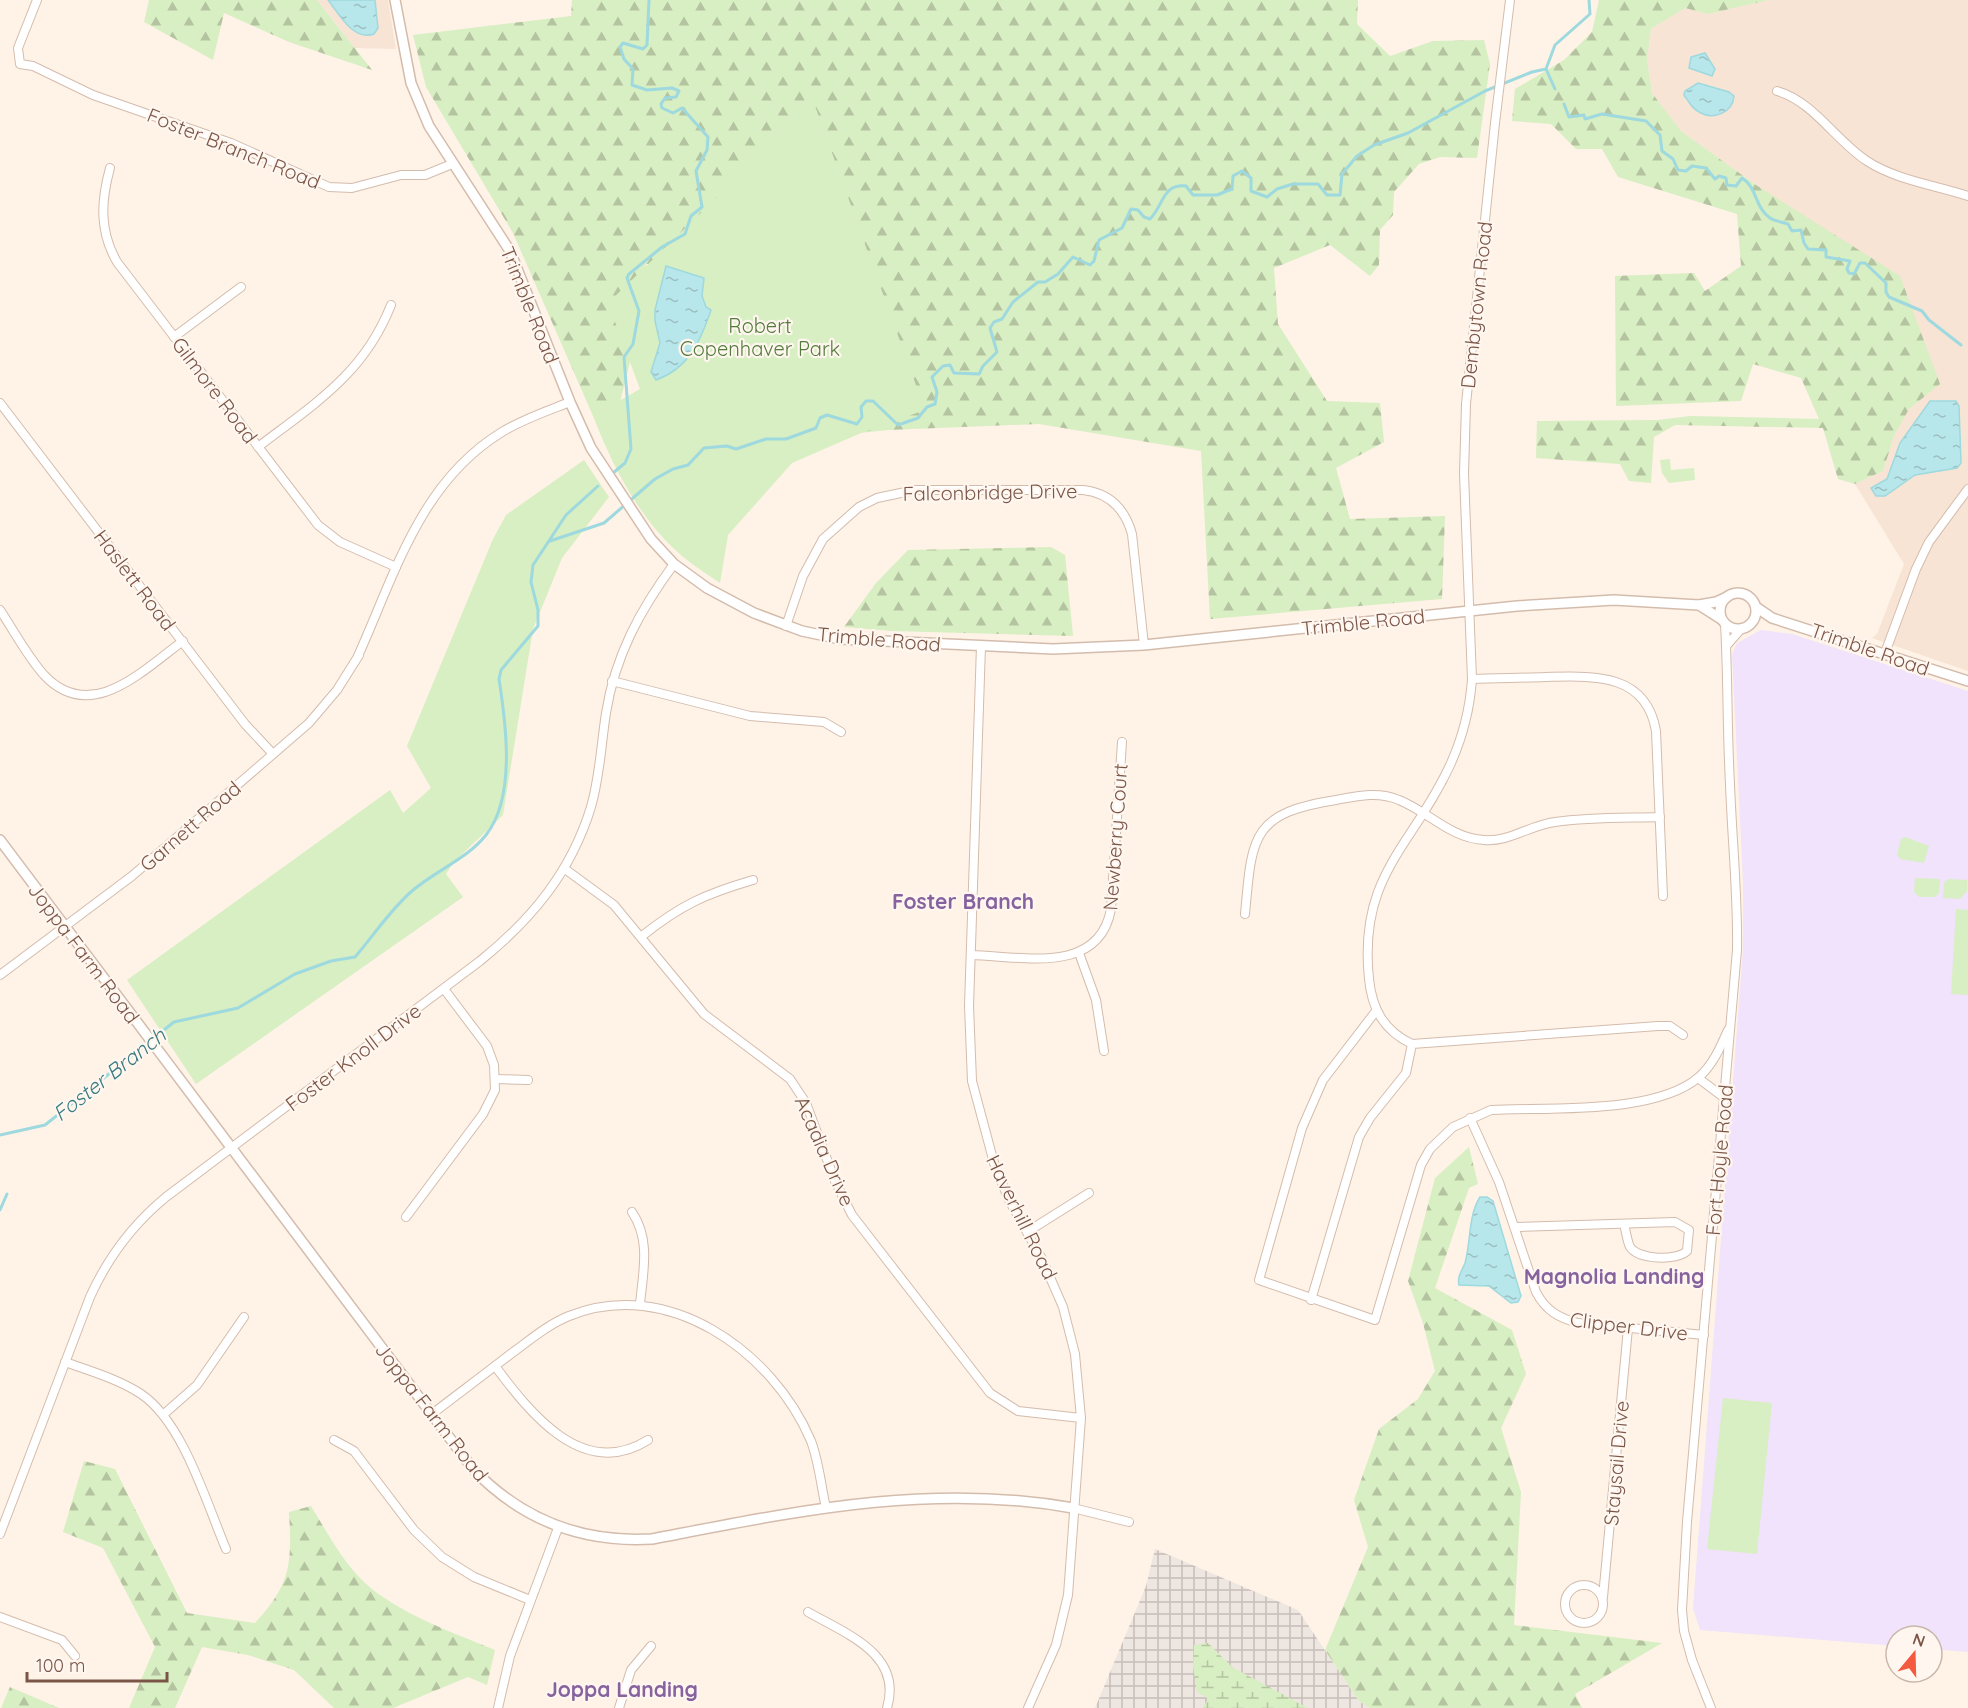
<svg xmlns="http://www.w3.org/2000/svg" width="1968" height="1708" viewBox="0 0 1968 1708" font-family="Quicksand,sans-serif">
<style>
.residential{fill:#f7e4d4}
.industrial{fill:url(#industrial-grid)}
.education{fill:#f0e3fb}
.forest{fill:url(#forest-firs)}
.wetland{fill:url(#wetland-marsh)}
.green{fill:#d8eec3}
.water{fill:url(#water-ripples);stroke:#9dd9de;stroke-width:1.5}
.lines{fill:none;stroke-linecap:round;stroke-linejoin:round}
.stream{stroke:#9dd9de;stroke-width:3}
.minor-casing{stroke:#d4bcad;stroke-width:10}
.tertiary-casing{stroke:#d4bcad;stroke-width:12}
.minor{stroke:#fff;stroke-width:8}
.tertiary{stroke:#fff;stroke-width:9}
.labels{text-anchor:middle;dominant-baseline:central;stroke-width:4.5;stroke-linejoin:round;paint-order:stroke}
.street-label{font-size:20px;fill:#7b5648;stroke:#fff7ef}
.park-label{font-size:20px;fill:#537c3c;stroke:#fff7ef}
.neighbourhood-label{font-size:21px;font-weight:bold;fill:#86639f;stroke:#fff7ef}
.water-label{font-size:21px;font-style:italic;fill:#397c82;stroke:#fff7ef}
</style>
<defs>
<pattern id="industrial-grid" width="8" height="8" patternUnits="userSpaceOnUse" patternTransform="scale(1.5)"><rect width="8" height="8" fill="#eee6e0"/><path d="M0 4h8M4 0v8" fill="none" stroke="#c6bdb8"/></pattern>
<pattern id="forest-firs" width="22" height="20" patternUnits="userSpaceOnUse" patternTransform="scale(1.5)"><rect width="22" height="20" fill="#d8eec3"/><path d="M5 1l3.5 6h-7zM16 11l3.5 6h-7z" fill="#b4c4a0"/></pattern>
<pattern id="wetland-marsh" width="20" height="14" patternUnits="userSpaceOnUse" patternTransform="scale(1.5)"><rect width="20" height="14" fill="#d8eec3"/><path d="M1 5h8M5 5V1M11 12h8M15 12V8" fill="none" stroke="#b4c4a0"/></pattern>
<pattern id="water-ripples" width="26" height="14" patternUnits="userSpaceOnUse" patternTransform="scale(1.5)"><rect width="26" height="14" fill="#b8e7eb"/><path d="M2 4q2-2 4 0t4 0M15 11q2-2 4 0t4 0" fill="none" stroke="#9bbec0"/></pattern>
</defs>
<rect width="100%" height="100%" fill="#fef3e6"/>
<g class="residential">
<polygon points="317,0 388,0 396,49 355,48"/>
<polygon points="1769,0 1968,0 1968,671 1872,638 1877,634 1904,564 1855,484 1883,471 1894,436 1909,409 1940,383 1756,185 1681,131 1652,93 1647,59 1651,29 1685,8 1708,14"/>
</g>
<polygon class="industrial" points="1155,1549 1298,1610 1359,1701 1370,1708 1095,1708 1146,1586"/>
<polygon class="education" points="1761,630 1792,634 1968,691 1968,1652 1932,1649 1932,1636 1896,1636 1896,1646 1700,1630 1693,1608 1743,949 1743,881 1732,654 1737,643"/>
<g class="forest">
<polygon points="149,0 317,0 372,70 289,42 224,13 213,60 144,22"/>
<polygon points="572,0 1358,0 1357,24 1390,56 1433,41 1484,40 1490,64 1477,158 1440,157 1419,164 1394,192 1393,215 1380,230 1379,265 1370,276 1330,245 1274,268 1278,324 1327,401 1380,403 1384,442 1336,468 1350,519 1445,516 1442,599 1210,619 1201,451 1039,424 888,430 756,444 676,264 646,264 637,333 614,427 593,416 513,233 426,87 413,35 571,16"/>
<polygon points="1599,0 1769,0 1708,14 1685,8 1651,29 1647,59 1652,93 1681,131 1756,185 1900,276 1940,384 1909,409 1894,436 1883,471 1855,484 1838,479 1823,428 1675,425 1654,437 1651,483 1629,481 1620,464 1536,458 1537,421 1658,420 1690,416 1819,419 1801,378 1753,364 1741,401 1616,406 1615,276 1694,273 1705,291 1741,266 1737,214 1618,177 1602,149 1576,149 1551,124 1512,121 1515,89 1564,60 1592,32"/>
<polygon points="1051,547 1065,555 1073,636 892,631 844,627 876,583 908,550"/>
<polygon points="1469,1147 1478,1184 1469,1188 1435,1288 1512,1330 1526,1374 1501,1428 1521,1492 1514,1625 1662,1643 1575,1694 1582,1708 1370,1708 1359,1701 1325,1650 1368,1547 1354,1500 1379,1429 1418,1399 1435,1371 1423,1323 1408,1281 1435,1178"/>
<path d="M84,1461L115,1469L187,1613L255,1623C291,1584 292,1564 289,1512L311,1506C327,1532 342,1561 364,1582C397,1613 454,1633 495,1650L487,1685L468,1677L393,1708H334L294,1670L248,1655L202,1647L175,1708H129L155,1647L103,1548L63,1532Z"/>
<polygon points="10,1687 59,1708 1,1708"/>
</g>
<polygon class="wetland" points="1208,1643 1232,1667 1308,1708 1203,1708 1208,1699 1197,1692 1193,1666 1194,1645"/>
<g class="green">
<path d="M814,103L925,410L861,433L792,463L728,535L720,583C707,574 694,566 682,556C639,519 613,467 593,416L640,389L608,303Z"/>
<polygon points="1670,459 1671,470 1694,468 1695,480 1669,483 1662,473 1660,460"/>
<polygon points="584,460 609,497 562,558 533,629 503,815 453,863 446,874 463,897 196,1084 127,980 390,790 403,813 431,788 407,746 493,539 506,515"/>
<polygon points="1905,837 1929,846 1924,863 1900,859 1897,854 1901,839"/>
<polygon points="1915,878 1940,879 1939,893 1935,897 1919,897 1914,892"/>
<polygon points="1948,879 1967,880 1967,891 1960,899 1943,898 1944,883"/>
<polygon points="1956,909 1968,910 1968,995 1951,994"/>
<polygon points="1723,1398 1772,1403 1757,1554 1707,1549"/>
</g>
<g class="water">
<path d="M328,0H375L378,28L374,34C353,41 340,15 328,0Z"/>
<polygon points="1705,53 1715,69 1712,76 1689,68 1691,57"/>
<path d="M1698,83L1729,92L1734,96C1733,112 1714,120 1701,113C1693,110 1689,102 1684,95L1685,91Z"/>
<path d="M666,266L704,278L702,296L706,307L711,310C700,342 689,368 656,380L651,372L660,343L655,321V310Z"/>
<polygon points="1930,401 1956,401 1959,406 1961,463 1957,468 1915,475 1885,496 1876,496 1871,488 1887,479 1900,443"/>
<path d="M1480,1197H1487L1493,1201L1521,1296L1518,1302L1511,1303L1489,1286L1459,1285C1457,1276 1462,1271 1465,1263C1471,1242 1468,1216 1480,1197Z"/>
</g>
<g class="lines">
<g class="stream">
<polyline points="1546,69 1555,89"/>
<path d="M1564,104L1569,117L1584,115L1585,119L1602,114L1646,121L1660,135L1662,151L1673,159L1678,170L1686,171L1692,166L1706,168L1715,179L1719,176L1726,178L1727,185L1736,186L1742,178C1757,187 1755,208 1770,218C1774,221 1782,222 1788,224L1792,231L1801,230L1804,243L1808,249L1826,250V257L1850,261L1847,269L1849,273L1854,274L1860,263H1865L1886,283V292L1889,297L1922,311L1929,320L1961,345"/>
<polyline points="613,473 625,463 631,449 624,357 633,344 639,311 627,278 629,274 662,247 685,234 691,216 702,207 696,171 707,150 708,137 682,108 673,113 662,108 661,104 665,98 676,97 679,91 672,88 647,90 632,85 633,69 624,59 620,47 623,43 643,49 647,45 649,0"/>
<path d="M550,541L604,523L655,479L673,469L688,465L704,448L727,446L736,449L766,439H786L816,428L820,418L827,415L857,424L862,417L861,407L866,401H873L898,425L918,418L927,407L935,404L937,392L932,377L943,366L950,365L954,373L979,374L983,366L997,352L990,328L994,322L1002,319L1013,302L1038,282H1045L1058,274L1073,257L1090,265L1094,261L1099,240L1122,228L1131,209L1138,210L1144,217L1150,219C1164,205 1162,184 1186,186L1193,195H1217L1232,189L1233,176L1242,171L1251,178V191L1267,197L1277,189L1293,184H1318L1327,195H1340L1342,174L1357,156L1374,145L1408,133L1485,91L1532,72L1546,69L1555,45L1590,14L1589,0"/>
<path d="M0,1135L45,1125L174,1022L238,1008L295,974L331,961L355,957C374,935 390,910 412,891C435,871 467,859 486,835C516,797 506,724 499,679L501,670L538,626V610L531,582L533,565L566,515L598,486"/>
<polyline points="0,1210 7,1194"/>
</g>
<defs>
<g id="minor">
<polyline points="37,0 18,48 20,64 33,66 93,95 231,143 329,187 352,188 401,175 425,175 452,164"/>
<path d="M1777,91C1813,101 1836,141 1867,161C1896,180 1935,185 1968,196"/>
<path d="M110,168C101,201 99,231 117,262L318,525L340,542L396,567"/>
<polyline points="174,337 241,287"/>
<polyline points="0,403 245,724 273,754"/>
<path d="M258,447C314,404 364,374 391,305"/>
<path d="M0,610C14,631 27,656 44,675C91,725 143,670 183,641"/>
<path d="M786,626L803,576L823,539L859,507L877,498L915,490H1083C1110,493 1125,509 1132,534L1144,645"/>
<polyline points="1728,644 1741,629"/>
<polyline points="981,646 969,1006 972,1081 994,1163 1009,1200 1042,1259 1063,1307 1075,1354 1081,1418 1068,1595 1056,1645 1028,1708"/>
<polyline points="1885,653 1916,569 1929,542 1968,489"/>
<path d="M358,656C395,574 420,482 502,432C523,419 547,411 570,402"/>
<path d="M1472,679C1497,678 1521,678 1546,677C1592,676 1646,672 1656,731L1663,896"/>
<polyline points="612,681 750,716 824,722 841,732"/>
<polyline points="565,869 614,905 704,1014 790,1079 806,1103 835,1181 852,1215 990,1393 1018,1411 1081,1418"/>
<path d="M1245,914C1252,837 1251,813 1336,800C1357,796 1378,791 1399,800C1429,812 1450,838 1484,840C1510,842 1530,825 1555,822C1589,817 1625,818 1660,817"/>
<path d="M642,936C681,905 705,894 753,880"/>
<polyline points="1079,953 1096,1000 1104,1051"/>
<path d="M971,955C1021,956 1099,976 1111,909L1122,742"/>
<polyline points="0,975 132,876 309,723 337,690 359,655"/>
<path d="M1376,1011L1323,1080L1302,1128L1259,1280L1375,1320L1421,1165L1430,1149L1453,1127L1491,1110C1548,1107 1655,1115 1699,1077C1713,1065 1721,1046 1728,1030"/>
<path d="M1412,1044C1384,1031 1372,1009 1369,979C1358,874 1413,847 1451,763C1463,736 1470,708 1472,679L1464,474L1466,404L1495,123L1510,0"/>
<polyline points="1698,1078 1726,1099"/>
<polyline points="496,1079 528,1080"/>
<path d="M1470,1118L1499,1182L1536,1292C1546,1311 1559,1318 1578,1323L1704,1335"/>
<path d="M632,1212C651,1240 643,1272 640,1304"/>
<polyline points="406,1217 483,1114 495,1090 494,1065 487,1046 444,989"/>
<path d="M1516,1227L1675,1222L1689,1230L1687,1251C1677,1261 1639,1260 1630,1247C1627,1241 1626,1231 1624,1224"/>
<polyline points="1027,1232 1089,1193"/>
<polyline points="1311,1300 1359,1137 1370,1118 1406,1073 1412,1044 1658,1026 1670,1026 1683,1035"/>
<path d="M65,1362C90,1371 118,1379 141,1394C183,1422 206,1502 226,1549"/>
<path d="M495,1366C530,1413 583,1481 648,1440"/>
<polyline points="164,1414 197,1385 244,1317"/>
<path d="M432,1414C458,1394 485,1374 512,1353C530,1340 547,1325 569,1316C667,1276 773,1351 811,1441C819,1462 821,1486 826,1508"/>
<polyline points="334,1440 354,1451 414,1530 442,1557 474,1577 530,1600"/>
<polyline points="1073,1508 1129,1522"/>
<path d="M0,1534L90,1297C108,1257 132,1225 166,1197L480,961C532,919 571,872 591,807C600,776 601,745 606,713C615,656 640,610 674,564"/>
<circle cx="1584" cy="1604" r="19"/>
<polyline points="1603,1597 1628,1328"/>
<path d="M808,1612C846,1634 903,1654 887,1708"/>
<polyline points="0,1617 62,1640 75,1656"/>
<polyline points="498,1708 510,1656 558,1528"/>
<polyline points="619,1708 631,1670 651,1646"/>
<path d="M1711,1708L1692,1660L1684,1631L1682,1610L1687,1522L1737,950C1738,894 1732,840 1730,784C1727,731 1728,676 1725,624"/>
</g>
<g id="tertiary">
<polyline points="395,0 411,83 429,126 510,251 570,402 591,448 651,539 674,564 707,588 754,613 802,631 840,639 1053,649 1144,645 1517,606 1614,600 1699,605 1716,602 1727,597"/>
<circle cx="1738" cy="611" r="18"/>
<polyline points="1699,605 1721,619"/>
<polyline points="1756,607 1772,618 1968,681"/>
<path d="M0,840L473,1469C522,1520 582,1543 652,1539C793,1512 929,1482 1073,1508"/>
</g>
</defs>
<use href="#minor" class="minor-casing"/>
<use href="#tertiary" class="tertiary-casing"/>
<use href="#minor" class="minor"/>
<use href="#tertiary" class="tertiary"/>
</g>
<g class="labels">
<g class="street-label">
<text transform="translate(234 148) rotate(22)">Foster Branch Road</text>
<text transform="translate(530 305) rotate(68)">Trimble Road</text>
<text transform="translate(1476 305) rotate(-84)">Dembytown Road</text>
<text transform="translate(215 390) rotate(53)">Gilmore Road</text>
<text transform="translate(990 492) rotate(-1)">Falconbridge Drive</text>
<text transform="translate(135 580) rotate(53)">Haslett Road</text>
<text transform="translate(1363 622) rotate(-6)">Trimble Road</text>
<text transform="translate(879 639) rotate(5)">Trimble Road</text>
<text transform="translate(1870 649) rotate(19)">Trimble Road</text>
<text transform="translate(190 826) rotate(-41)">Garnett Road</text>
<text transform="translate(1115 837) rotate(-86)">Newberry Court</text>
<text transform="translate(84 953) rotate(53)">Joppa Farm Road</text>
<text transform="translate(353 1057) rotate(-37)">Foster Knoll Drive</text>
<text transform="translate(825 1151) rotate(66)">Acadia Drive</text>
<text transform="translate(1719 1160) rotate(-85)">Fort Hoyle Road</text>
<text transform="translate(1022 1217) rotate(64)">Haverhill Road</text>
<text transform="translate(1629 1326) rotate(7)">Clipper Drive</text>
<text transform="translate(432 1412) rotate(52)">Joppa Farm Road</text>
<text transform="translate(1616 1463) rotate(-85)">Staysail Drive</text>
</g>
<g class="park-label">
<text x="760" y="325">Robert<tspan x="760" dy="23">Copenhaver Park</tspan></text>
</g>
<g class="neighbourhood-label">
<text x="963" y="901">Foster Branch</text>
<text x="1614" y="1276">Magnolia Landing</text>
<text x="622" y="1689">Joppa Landing</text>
</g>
<g class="water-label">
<text transform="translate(109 1074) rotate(-38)">Foster Branch</text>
</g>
</g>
<g transform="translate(1914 1654) rotate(19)"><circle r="28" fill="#fff7ef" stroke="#cab7ac" stroke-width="1.5"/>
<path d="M0-4.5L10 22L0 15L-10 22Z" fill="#f45a40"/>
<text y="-9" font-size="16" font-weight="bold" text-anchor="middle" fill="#7b5648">N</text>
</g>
<path d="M27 1672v9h140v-9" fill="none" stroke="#7b5648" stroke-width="3"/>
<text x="36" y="1672" font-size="18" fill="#7b5648" stroke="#fff7ef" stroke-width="4.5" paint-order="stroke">100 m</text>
</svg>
